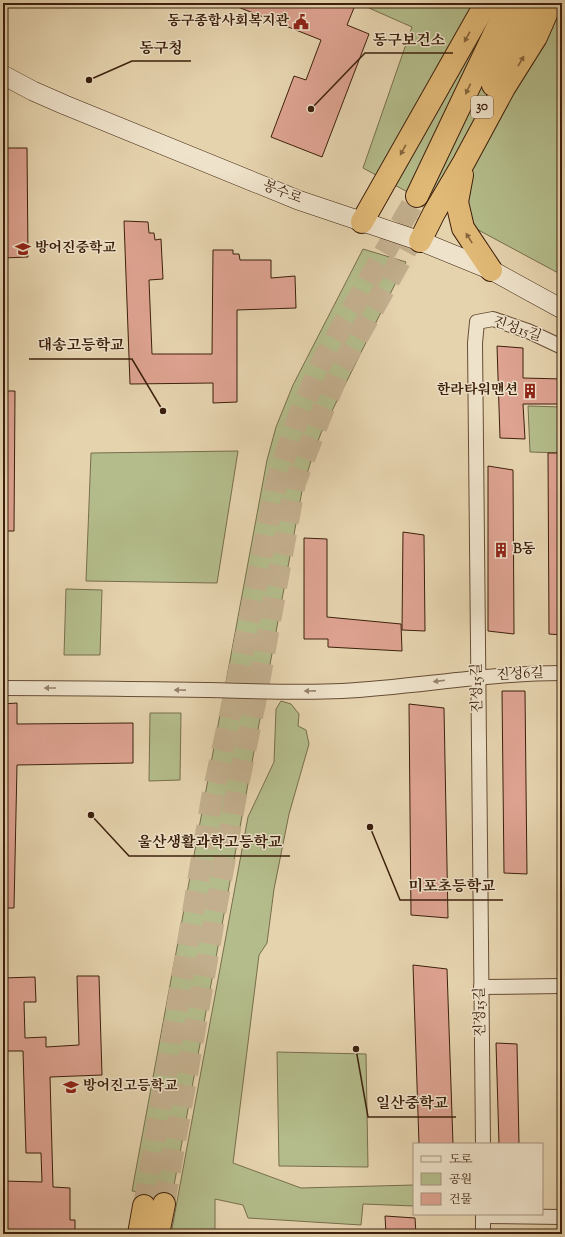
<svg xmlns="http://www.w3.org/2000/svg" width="565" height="1237" viewBox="0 0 565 1237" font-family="'Sorts Mill Goudy','Noto Serif KR',serif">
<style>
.green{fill:#b4bc8b;stroke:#786e4c}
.building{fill:#dea391;stroke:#3d200c}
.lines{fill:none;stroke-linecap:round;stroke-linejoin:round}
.highway-tunnel{stroke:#c3af8e;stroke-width:22;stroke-dasharray:22 11;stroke-linecap:butt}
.street-casing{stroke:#674d34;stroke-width:16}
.secondary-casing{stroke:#3d200c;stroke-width:20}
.highway-casing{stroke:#3d200c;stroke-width:24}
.street{stroke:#eee2ca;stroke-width:14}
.secondary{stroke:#eee2ca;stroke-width:19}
.highway{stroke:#e2ba77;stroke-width:22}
.oneway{fill:#87653c}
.oneway2{fill:#96816b}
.labels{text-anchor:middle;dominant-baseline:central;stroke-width:3;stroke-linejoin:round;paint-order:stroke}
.shield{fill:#eee2ca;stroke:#725a45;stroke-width:1}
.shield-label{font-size:13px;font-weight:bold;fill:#3d200c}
.poi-label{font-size:14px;font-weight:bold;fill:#3d200c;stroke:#eee2ca;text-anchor:start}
.street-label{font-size:14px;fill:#3d200c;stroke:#eee2ca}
.leader{fill:none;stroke:#3d200c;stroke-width:1.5}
.callout-dot{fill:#3d200c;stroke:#eee2ca;stroke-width:1.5}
.callout-label{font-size:15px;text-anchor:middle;font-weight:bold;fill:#3d200c;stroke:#eee2ca;stroke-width:3;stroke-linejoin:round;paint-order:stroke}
</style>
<rect width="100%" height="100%" fill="#e5d3ae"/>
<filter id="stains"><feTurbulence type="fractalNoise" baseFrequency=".005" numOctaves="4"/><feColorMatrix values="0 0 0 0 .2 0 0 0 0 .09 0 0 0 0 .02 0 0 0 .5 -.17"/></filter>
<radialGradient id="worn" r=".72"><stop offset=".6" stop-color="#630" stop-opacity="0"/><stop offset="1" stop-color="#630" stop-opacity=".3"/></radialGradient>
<g class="green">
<polygon points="370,3 562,3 562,275 363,168 412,27 369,8"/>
<polygon points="363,249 406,262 321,433 313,454 302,491 172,1196 132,1191 267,460 276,427 293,385"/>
<polygon points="528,406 562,407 562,453 530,452"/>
<polygon points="238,451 217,583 86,581 91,453"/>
<polygon points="66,589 102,590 100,655 64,655"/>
<polygon points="281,701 291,704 299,714 298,726 306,730 309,744 289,814 274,889 267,943 259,955 233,1163 301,1188 414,1185 414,1206 363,1204 361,1225 248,1218 243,1205 215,1199 215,1234 171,1234 248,817 274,762 276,709"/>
<polygon points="150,713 181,713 180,780 149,781"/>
<polygon points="277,1052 366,1054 368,1167 279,1166"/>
</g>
<g class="building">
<polygon points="228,3 356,3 347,25 369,34 322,157 271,137 294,76 306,80 321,40"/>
<polygon points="3,148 27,148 28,257 3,258"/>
<polygon points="124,221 148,222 149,233 154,233 155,240 161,239 163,279 149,280 152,354 212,354 213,250 233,250 233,254 239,254 240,260 271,260 271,278 295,276 296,308 237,310 237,402 213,403 213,383 130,384"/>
<polygon points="497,346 523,348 523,378 562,379 562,404 523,404 525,439 500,438"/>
<polygon points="3,391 15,391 14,531 3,531"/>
<polygon points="548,453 562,453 562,635 549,634"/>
<polygon points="488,466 513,470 514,634 488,631"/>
<polygon points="403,532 424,535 425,631 402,630"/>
<polygon points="304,538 327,539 327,617 401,624 402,651 328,647 328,639 304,639"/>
<polygon points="502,691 525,691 527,874 504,873"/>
<polygon points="17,703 17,724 133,723 133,763 17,765 14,908 3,908 3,704"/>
<polygon points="409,704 444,708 448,918 411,915"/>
<polygon points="413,965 447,969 453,1144 419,1144"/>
<polygon points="77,976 99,976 102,1075 50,1077 53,1187 70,1188 70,1220 75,1220 75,1234 3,1234 3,1181 42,1182 41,1153 26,1153 23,1051 3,1051 3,978 35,977 36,1002 24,1002 25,1038 46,1037 46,1047 79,1045"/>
<polygon points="496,1043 517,1044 519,1144 499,1144"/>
<polygon points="385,1216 415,1218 416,1234 386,1234"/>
</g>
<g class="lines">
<g class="highway-tunnel">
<polyline points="164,1204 236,795 257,693 295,483 319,420 340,369 422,221"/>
<polyline points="144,1206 212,798 235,692 277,479 298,418 322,362 417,196"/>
</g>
<defs>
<g id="street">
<path d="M3,688C72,688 140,689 209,690C253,691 298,693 342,691C416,687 488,673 562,673"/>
<polyline points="481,987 562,986"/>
<polyline points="483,1144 475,343 477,322 493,319 528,331 562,347"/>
<polyline points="483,1214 483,1234"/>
<polyline points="483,1216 562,1217"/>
</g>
<polyline id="secondary" points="3,75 33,91 65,105 298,200 420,241 491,270 562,309"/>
<g id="highway">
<polyline points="493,85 529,3"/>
<polyline points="462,175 457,202 463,228 491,270"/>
<polyline points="417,196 509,3"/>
<polyline points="362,222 486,3"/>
<polyline points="420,241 434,213 464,162 504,88 536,37 551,3"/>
<polyline points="139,1234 144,1206"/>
<polyline points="158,1234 164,1204"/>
</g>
</defs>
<use href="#street" class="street-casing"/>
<use href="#secondary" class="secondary-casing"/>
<use href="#highway" class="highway-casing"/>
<use href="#street" class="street"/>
<use href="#secondary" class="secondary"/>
<use href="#highway" class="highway"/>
</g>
<defs><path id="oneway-solid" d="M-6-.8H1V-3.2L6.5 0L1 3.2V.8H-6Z"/></defs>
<g class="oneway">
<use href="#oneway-solid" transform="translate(467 37) rotate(119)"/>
<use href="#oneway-solid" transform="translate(521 61) rotate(-59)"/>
<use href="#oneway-solid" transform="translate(468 89) rotate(115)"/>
<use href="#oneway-solid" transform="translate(403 150) rotate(119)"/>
<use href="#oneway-solid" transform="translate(469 238) rotate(-122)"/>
</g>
<g class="oneway2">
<use href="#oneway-solid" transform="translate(439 681) rotate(173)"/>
<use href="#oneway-solid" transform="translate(50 688) rotate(-180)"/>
<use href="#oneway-solid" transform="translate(180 690) rotate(-179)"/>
<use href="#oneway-solid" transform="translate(310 691) rotate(179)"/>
</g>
<defs>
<symbol id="civic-bare" viewBox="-9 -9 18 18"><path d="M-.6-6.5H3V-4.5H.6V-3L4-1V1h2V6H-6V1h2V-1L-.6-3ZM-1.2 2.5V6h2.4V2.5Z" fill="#8f2418" stroke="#eee2ca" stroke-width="2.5" paint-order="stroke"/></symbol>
<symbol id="school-bare" viewBox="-9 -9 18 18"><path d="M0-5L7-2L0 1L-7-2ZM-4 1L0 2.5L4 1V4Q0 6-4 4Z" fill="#8f2418" stroke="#eee2ca" stroke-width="2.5" paint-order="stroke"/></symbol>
<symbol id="building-bare" viewBox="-9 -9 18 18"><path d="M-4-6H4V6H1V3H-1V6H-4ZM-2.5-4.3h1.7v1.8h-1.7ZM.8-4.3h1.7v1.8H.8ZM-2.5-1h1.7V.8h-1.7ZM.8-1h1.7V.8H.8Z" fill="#8f2418" stroke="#eee2ca" stroke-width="2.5" paint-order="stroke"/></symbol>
</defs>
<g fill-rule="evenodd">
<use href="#civic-bare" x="290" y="11" width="22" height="22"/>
<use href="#school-bare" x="12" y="238" width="22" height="22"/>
<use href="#building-bare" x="519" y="380" width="22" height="22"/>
<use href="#building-bare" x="490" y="539" width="22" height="22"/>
<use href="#school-bare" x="60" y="1076" width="22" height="22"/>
</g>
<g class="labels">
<rect class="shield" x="471" y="96" width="22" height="22" rx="3"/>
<g class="shield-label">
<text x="482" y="107">30</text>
</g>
<g class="poi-label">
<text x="289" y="22" text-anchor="end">동구종합사회복지관</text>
<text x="35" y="249">방어진중학교</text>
<text x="518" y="391" text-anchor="end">한라타워맨션</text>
<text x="513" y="550">B동</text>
<text x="83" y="1087">방어진고등학교</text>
</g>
<g class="street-label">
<text transform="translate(282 193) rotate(21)">봉수로</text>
<text transform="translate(517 330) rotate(18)">진성15길</text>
<text transform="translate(520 675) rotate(-3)">진성6길</text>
<text transform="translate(478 688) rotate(-91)">진성15길</text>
<text transform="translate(481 1012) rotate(-91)">진성15길</text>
</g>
</g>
<path class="leader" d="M311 109L365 53H453M89 80L132 61H191M163 411L132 359H29M91 815L129 856H290M370 827L400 900H503M356 1049L368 1117H456"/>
<g class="callout-dot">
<circle cx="311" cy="109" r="4"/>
<circle cx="89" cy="80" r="4"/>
<circle cx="163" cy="411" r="4"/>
<circle cx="91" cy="815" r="4"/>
<circle cx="370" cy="827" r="4"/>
<circle cx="356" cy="1049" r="4"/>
</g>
<g class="callout-label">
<text x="409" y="45">동구보건소</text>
<text x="161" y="53">동구청</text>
<text x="81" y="350">대송고등학교</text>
<text x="210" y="847">울산생활과학고등학교</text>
<text x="452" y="891">미포초등학교</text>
<text x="412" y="1108">일산중학교</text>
</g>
<rect width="565" height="1237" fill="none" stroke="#e5d3ae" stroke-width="16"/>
<rect x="4" y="4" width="557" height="1229" fill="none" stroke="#3d200c" stroke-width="2"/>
<rect x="8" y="8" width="549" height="1221" fill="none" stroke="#3d200c"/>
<rect x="413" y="1143" width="130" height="72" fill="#eee2ca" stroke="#a7947e"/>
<rect x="421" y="1156" width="20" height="6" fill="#eee2ca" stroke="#a7947e"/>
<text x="449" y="1163" font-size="12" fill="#3d200c">도로</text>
<rect x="421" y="1173" width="20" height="12" fill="#b4bc8b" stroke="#a7947e"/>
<text x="449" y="1183" font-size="12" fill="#3d200c">공원</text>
<rect x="421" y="1193" width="20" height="12" fill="#dea391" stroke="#a7947e"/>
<text x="449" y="1203" font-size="12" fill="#3d200c">건물</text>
<rect width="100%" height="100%" filter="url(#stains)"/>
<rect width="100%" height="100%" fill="url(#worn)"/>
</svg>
